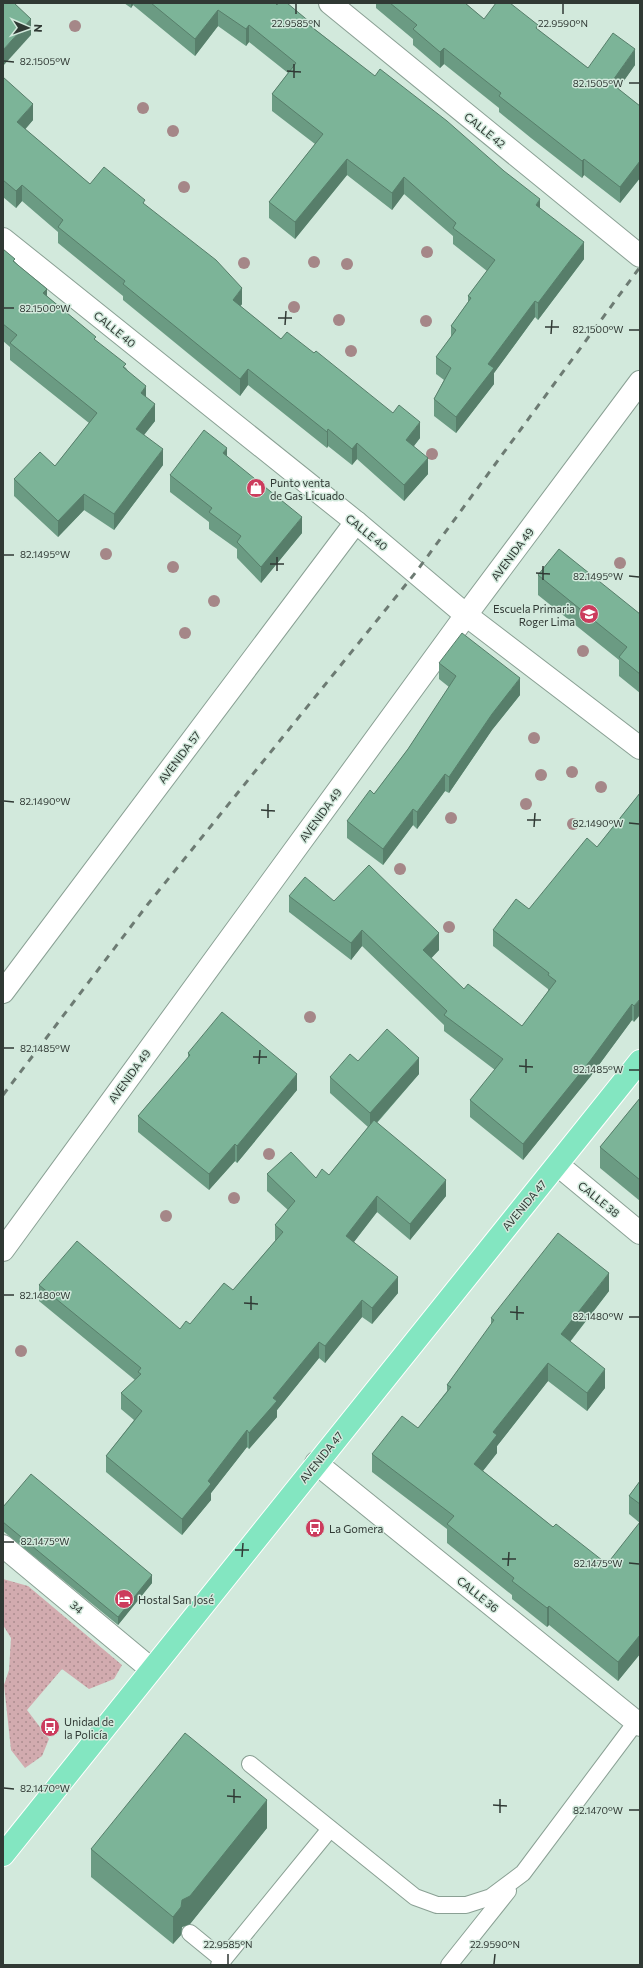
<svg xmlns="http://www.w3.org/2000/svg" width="643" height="1968" viewBox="0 0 643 1968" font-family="Commissioner,sans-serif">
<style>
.grass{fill:url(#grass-dots)}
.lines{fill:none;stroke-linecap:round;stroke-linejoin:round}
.lane-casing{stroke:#8aa094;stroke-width:18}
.street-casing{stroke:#8aa094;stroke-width:24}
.secondary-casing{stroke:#8aa094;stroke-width:24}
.primary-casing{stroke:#fff;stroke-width:24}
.lane{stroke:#fff;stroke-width:16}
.street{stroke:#fff;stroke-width:22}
.secondary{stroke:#fff;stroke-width:22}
.primary{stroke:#83e6c1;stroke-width:22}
.rail{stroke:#6d7b73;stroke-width:3;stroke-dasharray:7 7;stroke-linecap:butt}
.tree{fill:#a58788}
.wall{fill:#6b9b83}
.shaded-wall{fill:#577e6a}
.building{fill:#7cb498;stroke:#577e6a}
.ticks{fill:none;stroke:#303934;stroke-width:1.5}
.labels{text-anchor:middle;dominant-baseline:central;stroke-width:3;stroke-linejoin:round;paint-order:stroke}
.street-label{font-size:11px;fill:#303934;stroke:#d2e9dc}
.poi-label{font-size:11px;fill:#303934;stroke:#d2e9dc;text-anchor:start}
.ticks-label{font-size:10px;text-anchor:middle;fill:#303934;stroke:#d2e9dc;stroke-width:3;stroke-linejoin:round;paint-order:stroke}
</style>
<defs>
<pattern id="grass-dots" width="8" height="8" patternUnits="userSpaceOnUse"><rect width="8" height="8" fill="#d2abaf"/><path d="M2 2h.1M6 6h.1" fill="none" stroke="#ab8c8f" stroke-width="1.8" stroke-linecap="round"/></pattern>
</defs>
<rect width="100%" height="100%" fill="#d2e9dc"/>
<polygon class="grass" points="3,1579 28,1586 122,1665 114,1679 89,1689 62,1669 27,1710 49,1739 42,1756 25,1768 11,1750 4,1685 9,1670 11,1638 3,1625"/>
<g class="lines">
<defs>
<g id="lane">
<polyline points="250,1764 415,1897 437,1905 466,1905 491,1897 523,1873 636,1722"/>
<polyline points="190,1933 223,1960"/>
<polyline points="219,1965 330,1829"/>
<polyline points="449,1965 508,1891"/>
</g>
<g id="street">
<polyline points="330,3 640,256"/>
<polyline points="3,992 356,522"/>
<polyline points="558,1165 640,1233"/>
<polyline points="3,1250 466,615 640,382"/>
<polyline points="316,1463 640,1725"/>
<polyline points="3,1546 151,1669"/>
</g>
<polyline id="secondary" points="3,239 356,522 466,615 640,748"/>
<polyline id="primary" points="3,1855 640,1061"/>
</defs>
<use href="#lane" class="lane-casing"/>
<use href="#street" class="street-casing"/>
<use href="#secondary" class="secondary-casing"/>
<use href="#primary" class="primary-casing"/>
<use href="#lane" class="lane"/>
<use href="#street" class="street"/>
<use href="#secondary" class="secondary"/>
<use href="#primary" class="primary"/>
<polyline class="rail" points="3,1095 148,904 416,572 640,267"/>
</g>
<g class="tree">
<circle cx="75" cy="26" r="6"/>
<circle cx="143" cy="108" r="6"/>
<circle cx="173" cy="131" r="6"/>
<circle cx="184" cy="187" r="6"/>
<circle cx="427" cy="252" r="6"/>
<circle cx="314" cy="262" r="6"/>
<circle cx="244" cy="263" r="6"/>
<circle cx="347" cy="264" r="6"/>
<circle cx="294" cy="307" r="6"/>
<circle cx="339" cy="320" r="6"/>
<circle cx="426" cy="321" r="6"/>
<circle cx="351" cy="351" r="6"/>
<circle cx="432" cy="454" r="6"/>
<circle cx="106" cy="554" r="6"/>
<circle cx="620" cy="563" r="6"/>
<circle cx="173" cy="567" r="6"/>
<circle cx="214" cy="601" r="6"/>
<circle cx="185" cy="633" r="6"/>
<circle cx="583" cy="651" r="6"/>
<circle cx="534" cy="738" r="6"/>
<circle cx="572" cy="772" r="6"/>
<circle cx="541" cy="775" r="6"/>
<circle cx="601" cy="787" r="6"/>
<circle cx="526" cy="804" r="6"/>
<circle cx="451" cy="818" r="6"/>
<circle cx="573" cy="824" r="6"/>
<circle cx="400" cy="869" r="6"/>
<circle cx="449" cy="927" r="6"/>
<circle cx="310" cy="1017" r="6"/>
<circle cx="269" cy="1154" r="6"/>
<circle cx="234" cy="1198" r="6"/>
<circle cx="166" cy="1216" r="6"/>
<circle cx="21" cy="1351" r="6"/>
</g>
<g class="wall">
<polygon points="124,3 275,3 311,26 540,208 584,259 538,320 535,317 494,373 494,384 456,433 434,416 434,399 444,380 436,374 436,357 451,337 451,326 468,302 468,296 487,271 453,244 453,236 404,194 392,210 347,175 295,239 269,218 269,202 315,144 272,111 272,94 288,73 249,42 246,46 218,26 195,56 133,5 131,8"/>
<polygon points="376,3 465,3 484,19 538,30 588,68 635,65 618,89 640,106 640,178 620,203 584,175 582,178 531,138 499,112 499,108 444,64 440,68 413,45 413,39 376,8"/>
<polygon points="3,77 33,120 25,129 90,184 145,205 242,304 240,306 281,339 420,438 414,446 428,474 404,501 357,459 352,465 328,446 327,448 248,385 240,396 123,300 123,296 58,243 58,232 22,201 16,208 3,197"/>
<polygon points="3,249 47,296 126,368 146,397 155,421 144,435 163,465 114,530 84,510 58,537 14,496 14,479 55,466 89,423 10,360 10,347 3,341"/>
<polygon points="227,457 302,533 261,583 237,558 237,549 209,529 209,522 170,492 170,475"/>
<polygon points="538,575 640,614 640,693 619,676 619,660 538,595"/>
<polygon points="439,663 520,695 492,730 449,793 445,791 417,829 413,825 383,865 347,838 347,821 374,794 408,749 449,687 439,679"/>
<polygon points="640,793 634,1022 632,1020 590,1077 523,1160 470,1117 470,1100 495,1070 444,1031 444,1025 362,946 351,960 289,912 289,896 334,901 439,950 431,958 464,989 522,1026 548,991 548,989 493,946 493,930 529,909 597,847"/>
<polygon points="188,1053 297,1090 237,1163 235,1161 209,1190 138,1132 138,1116 188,1058"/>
<polygon points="358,1061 419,1074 377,1123 446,1196 410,1240 377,1212 354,1242 398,1293 372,1324 362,1317 325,1363 319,1358 277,1410 277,1417 249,1449 247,1447 211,1493 211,1500 182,1535 106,1472 106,1456 134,1420 121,1409 121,1393 135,1380 39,1301 39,1285 180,1329 190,1324 233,1290 275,1241 275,1225 288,1210 267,1191 267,1174 316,1178 329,1175 368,1127 330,1093 330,1077"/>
<polygon points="640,1098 640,1201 600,1168 600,1147"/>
<polygon points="609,1291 570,1342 605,1388 587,1411 548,1381 497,1446 497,1453 483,1471 553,1527 607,1564 640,1523 629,1514 629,1496 640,1481 640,1654 618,1681 549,1625 547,1627 512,1599 512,1595 447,1543 447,1529 372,1472 372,1454 418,1428 447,1391 447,1385 491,1325 491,1318"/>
<polygon points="3,1507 152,1583 118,1625 3,1531"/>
<polygon points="267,1828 190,1924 182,1927 181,1935 173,1944 91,1877 91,1849"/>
</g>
<g class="shaded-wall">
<polygon points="131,3 133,3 133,5 131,8"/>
<polygon points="218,10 218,26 195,56 195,39"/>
<polygon points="31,19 31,35 3,66 3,50"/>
<polygon points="249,25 249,42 246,46 246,29"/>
<polygon points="444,48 444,64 440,68 440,52"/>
<polygon points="635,49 635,65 611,99 611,83"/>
<polygon points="33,104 33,120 17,139 17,122"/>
<polygon points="347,159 347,175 295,239 295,222"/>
<polygon points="584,159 584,175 582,178 582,161"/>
<polygon points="640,161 640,178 620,203 620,187"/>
<polygon points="404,177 404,194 392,210 392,193"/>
<polygon points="22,185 22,201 16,208 16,191"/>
<polygon points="540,199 540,215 536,205"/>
<polygon points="584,242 584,259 538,320 538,303"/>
<polygon points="242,288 242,304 233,316 233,300"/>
<polygon points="47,289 47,305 43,293"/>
<polygon points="535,301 535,317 494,373 494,384 456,433 456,417 488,364"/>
<polygon points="248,369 248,385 240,396 240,379"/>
<polygon points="146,386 146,403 141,393"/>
<polygon points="155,404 155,421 136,445 136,429"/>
<polygon points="420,422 420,438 406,456 406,440"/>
<polygon points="328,429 328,446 327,448 327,432"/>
<polygon points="357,443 357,459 352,465 352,449"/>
<polygon points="227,448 227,464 223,453"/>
<polygon points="163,449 163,465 114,530 114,514"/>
<polygon points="428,458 428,474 404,501 404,485"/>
<polygon points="84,494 84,510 58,537 58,521"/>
<polygon points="302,517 302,533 261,583 261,567"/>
<polygon points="520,678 520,695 492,730 449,793 449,777 492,714"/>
<polygon points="445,774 445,791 417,829 417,812"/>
<polygon points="413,809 413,825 383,865 383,849"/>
<polygon points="362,930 362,946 351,960 351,943"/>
<polygon points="439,933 439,950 423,967 423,950"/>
<polygon points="640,999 640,1015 634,1022 634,1006"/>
<polygon points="632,1004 632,1020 590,1077 523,1160 523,1144"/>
<polygon points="419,1058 419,1074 370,1130 370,1113"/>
<polygon points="297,1074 297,1090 237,1163 237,1146"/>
<polygon points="235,1144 235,1161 209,1190 209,1174"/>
<polygon points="446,1180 446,1196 410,1240 410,1224"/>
<polygon points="377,1196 377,1212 346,1252 346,1236"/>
<polygon points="609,1273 609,1291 561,1353 561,1334"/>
<polygon points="398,1277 398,1293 372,1324 372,1308"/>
<polygon points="362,1300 362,1317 325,1363 325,1346"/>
<polygon points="319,1342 319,1358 277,1410 277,1417 249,1449 249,1433 273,1398"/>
<polygon points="548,1363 548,1381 497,1446 497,1453 474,1482 474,1464 493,1432"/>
<polygon points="605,1369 605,1388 587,1411 587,1393"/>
<polygon points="247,1430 247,1447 211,1493 211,1500 182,1535 182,1519 208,1481"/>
<polygon points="152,1575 152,1583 118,1625 118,1617"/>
<polygon points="549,1606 549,1625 547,1627 547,1608"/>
<polygon points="640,1635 640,1654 618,1681 618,1662"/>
<polygon points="267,1800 267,1828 190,1924 182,1927 181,1935 173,1944 173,1917 182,1900"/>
</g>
<g class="building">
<polygon points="3,3 14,3 31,19 3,50"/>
<polygon points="151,3 275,3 277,5 278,3 287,3 311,23 309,25 375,76 380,69 447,121 504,171 540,199 536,205 584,242 538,303 535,301 488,364 494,368 456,417 434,399 451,368 436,357 456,330 451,326 471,298 468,296 495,260 453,228 456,223 404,177 392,193 347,159 295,222 269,202 323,134 272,94 296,63 249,25 246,29 218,10 195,39"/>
<polygon points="390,3 465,3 484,19 496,3 510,3 538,25 536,28 588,68 613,33 635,49 611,83 640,106 640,161 620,187 584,159 582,161 531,121 499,96 501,93 444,48 440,52 413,29 417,25"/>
<polygon points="3,77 33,104 17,122 90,184 104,167 145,200 143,203 216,260 242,288 233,300 281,339 287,332 314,353 316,351 393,413 399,405 420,422 406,440 428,458 404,485 357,443 352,449 328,429 327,432 248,369 240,379 123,284 125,281 58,227 63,220 22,185 16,191 3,180"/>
<polygon points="3,249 15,259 13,261 47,289 43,293 96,337 94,339 126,364 123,367 146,386 141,393 155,404 136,429 163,449 114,514 84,494 58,521 14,479 40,452 55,466 97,413 10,343 17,335 3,324"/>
<polygon points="204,430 227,448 223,453 302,517 261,567 237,542 241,536 209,512 212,508 170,475"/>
<polygon points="559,549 640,614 640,674 619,657 627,647 538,575"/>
<polygon points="462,633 520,678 492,714 449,777 445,774 417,812 413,809 383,849 347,821 370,790 374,794 408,749 456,676 439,663"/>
<polygon points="640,793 640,999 634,1006 632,1004 590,1061 523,1144 470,1100 503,1059 444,1015 447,1011 362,930 351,943 289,896 305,877 334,901 369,865 439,933 423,950 464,989 468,984 522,1026 556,981 548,975 549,973 493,930 516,899 529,909 587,838 597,847"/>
<polygon points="222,1012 297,1074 237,1146 235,1144 209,1174 138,1116 190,1055 188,1053"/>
<polygon points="387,1029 419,1058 370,1113 330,1077 350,1054 358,1061"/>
<polygon points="640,1098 640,1180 600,1147"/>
<polygon points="374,1120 446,1180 410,1224 377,1196 346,1236 398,1277 372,1308 362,1300 325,1346 319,1342 273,1398 277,1401 249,1433 247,1430 208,1481 211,1484 182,1519 106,1456 142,1411 121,1393 141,1374 138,1372 141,1368 39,1285 77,1241 180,1329 186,1321 190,1324 224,1283 233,1290 283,1232 275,1225 295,1201 267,1174 291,1152 316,1178 322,1169 329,1175"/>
<polygon points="558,1233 609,1273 561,1334 605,1369 587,1393 548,1363 493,1432 497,1435 474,1464 553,1527 556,1524 607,1564 640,1522 640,1635 618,1662 549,1606 547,1608 512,1581 514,1578 447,1524 454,1516 372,1454 402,1416 418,1428 451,1387 447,1385 494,1320 491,1318"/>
<polygon points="31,1474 152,1575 118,1617 3,1522 3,1507"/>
<polygon points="640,1481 640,1504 629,1496"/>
<polygon points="185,1733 267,1800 190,1896 182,1900 181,1907 173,1917 91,1849"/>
</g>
<path class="ticks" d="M296,14V4M563,14V4M4,61L14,62M287,71L301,72M294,78V64M629,83H639M4,308H14M278,318H292M285,325L286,311M545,327H559M629,330H639M551,334L552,320M4,555H14M270,564H284M277,571V557M536,573L550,574M629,576L639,577M543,580V566M4,801L14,802M261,810L275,811M268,818V804M527,820H541M629,823L639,824M534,827L535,813M4,1048H14M253,1057H267M259,1064L260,1050M519,1066L533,1067M629,1070H639M526,1073V1059M4,1295H14M244,1303L258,1304M251,1310V1296M510,1312L524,1313M629,1317H639M517,1320V1306M4,1542H14M235,1550H249M242,1557L243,1543M502,1559H516M629,1563L639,1564M508,1566L509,1552M4,1788L14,1789M227,1796L241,1797M234,1803V1789M493,1805L507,1806M629,1810H639M500,1813V1799M228,1964V1954M494,1964L495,1954"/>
<defs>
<symbol id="shop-disc" viewBox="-11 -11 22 22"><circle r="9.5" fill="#cc3c5d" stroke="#d2e9dc"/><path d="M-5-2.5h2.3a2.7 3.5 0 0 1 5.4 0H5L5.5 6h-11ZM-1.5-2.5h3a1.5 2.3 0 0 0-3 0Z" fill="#fff"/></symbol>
<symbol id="school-disc" viewBox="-11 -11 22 22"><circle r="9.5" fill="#cc3c5d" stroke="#d2e9dc"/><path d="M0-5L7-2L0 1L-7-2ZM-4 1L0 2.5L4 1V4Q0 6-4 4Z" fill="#fff"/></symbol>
<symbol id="bus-disc" viewBox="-11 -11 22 22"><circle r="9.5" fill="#cc3c5d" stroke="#d2e9dc"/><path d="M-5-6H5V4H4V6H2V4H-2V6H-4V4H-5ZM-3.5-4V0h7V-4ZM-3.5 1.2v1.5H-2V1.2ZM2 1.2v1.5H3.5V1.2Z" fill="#fff"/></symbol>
<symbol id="hotel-disc" viewBox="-11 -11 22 22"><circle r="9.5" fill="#cc3c5d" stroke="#d2e9dc"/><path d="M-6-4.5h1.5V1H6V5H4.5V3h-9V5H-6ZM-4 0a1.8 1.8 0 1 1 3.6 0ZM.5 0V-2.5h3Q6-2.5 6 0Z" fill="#fff"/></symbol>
</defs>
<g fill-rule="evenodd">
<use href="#shop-disc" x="245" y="477" width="22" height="22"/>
<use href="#school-disc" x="578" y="603" width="22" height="22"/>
<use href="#bus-disc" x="304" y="1517" width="22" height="22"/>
<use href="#hotel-disc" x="113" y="1588" width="22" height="22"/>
<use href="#bus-disc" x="39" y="1716" width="22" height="22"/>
</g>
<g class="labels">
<g class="street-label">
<text transform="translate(485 130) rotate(39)">CALLE 42</text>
<text transform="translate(115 329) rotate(39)">CALLE 40</text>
<text transform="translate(367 532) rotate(39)">CALLE 40</text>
<text transform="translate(512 554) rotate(-53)">AVENIDA 49</text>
<text transform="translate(179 757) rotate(-53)">AVENIDA 57</text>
<text transform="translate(320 815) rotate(-54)">AVENIDA 49</text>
<text transform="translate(129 1076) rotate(-54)">AVENIDA 49</text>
<text transform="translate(599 1199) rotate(39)">CALLE 38</text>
<text transform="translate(524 1205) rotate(-50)">AVENIDA 47</text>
<text transform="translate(321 1457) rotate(-51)">AVENIDA 47</text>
<text transform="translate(478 1594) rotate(39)">CALLE 36</text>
<text transform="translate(77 1607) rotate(40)">34</text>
</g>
<g class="poi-label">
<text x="270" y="482">Punto venta<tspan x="270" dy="13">de Gas Licuado</tspan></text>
<text x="575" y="608" text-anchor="end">Escuela Primaria<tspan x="575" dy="13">Roger Lima</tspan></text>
<text x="329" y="1528">La Gomera</text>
<text x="138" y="1599">Hostal San José</text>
<text x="64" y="1721">Unidad de<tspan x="64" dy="13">la Policía</tspan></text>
</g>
</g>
<g class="ticks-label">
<text x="296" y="27">22.9585°N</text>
<text x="563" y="27">22.9590°N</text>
<text x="45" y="65">82.1505°W</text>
<text x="598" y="87">82.1505°W</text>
<text x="45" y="312">82.1500°W</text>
<text x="598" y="333">82.1500°W</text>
<text x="45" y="558">82.1495°W</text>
<text x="598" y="580">82.1495°W</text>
<text x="45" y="805">82.1490°W</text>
<text x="598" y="827">82.1490°W</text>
<text x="45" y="1052">82.1485°W</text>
<text x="598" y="1073">82.1485°W</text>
<text x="45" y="1299">82.1480°W</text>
<text x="598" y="1320">82.1480°W</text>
<text x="45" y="1545">82.1475°W</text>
<text x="598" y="1567">82.1475°W</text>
<text x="45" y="1792">82.1470°W</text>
<text x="598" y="1814">82.1470°W</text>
<text x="228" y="1948">22.9585°N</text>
<text x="495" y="1948">22.9590°N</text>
</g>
<rect width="643" height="1968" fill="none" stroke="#303934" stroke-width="8"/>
<g transform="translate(28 28) rotate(92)" stroke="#d2e9dc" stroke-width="3" paint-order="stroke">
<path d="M0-3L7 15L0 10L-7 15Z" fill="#303934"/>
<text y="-6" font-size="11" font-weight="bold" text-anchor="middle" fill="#303934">N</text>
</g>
</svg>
